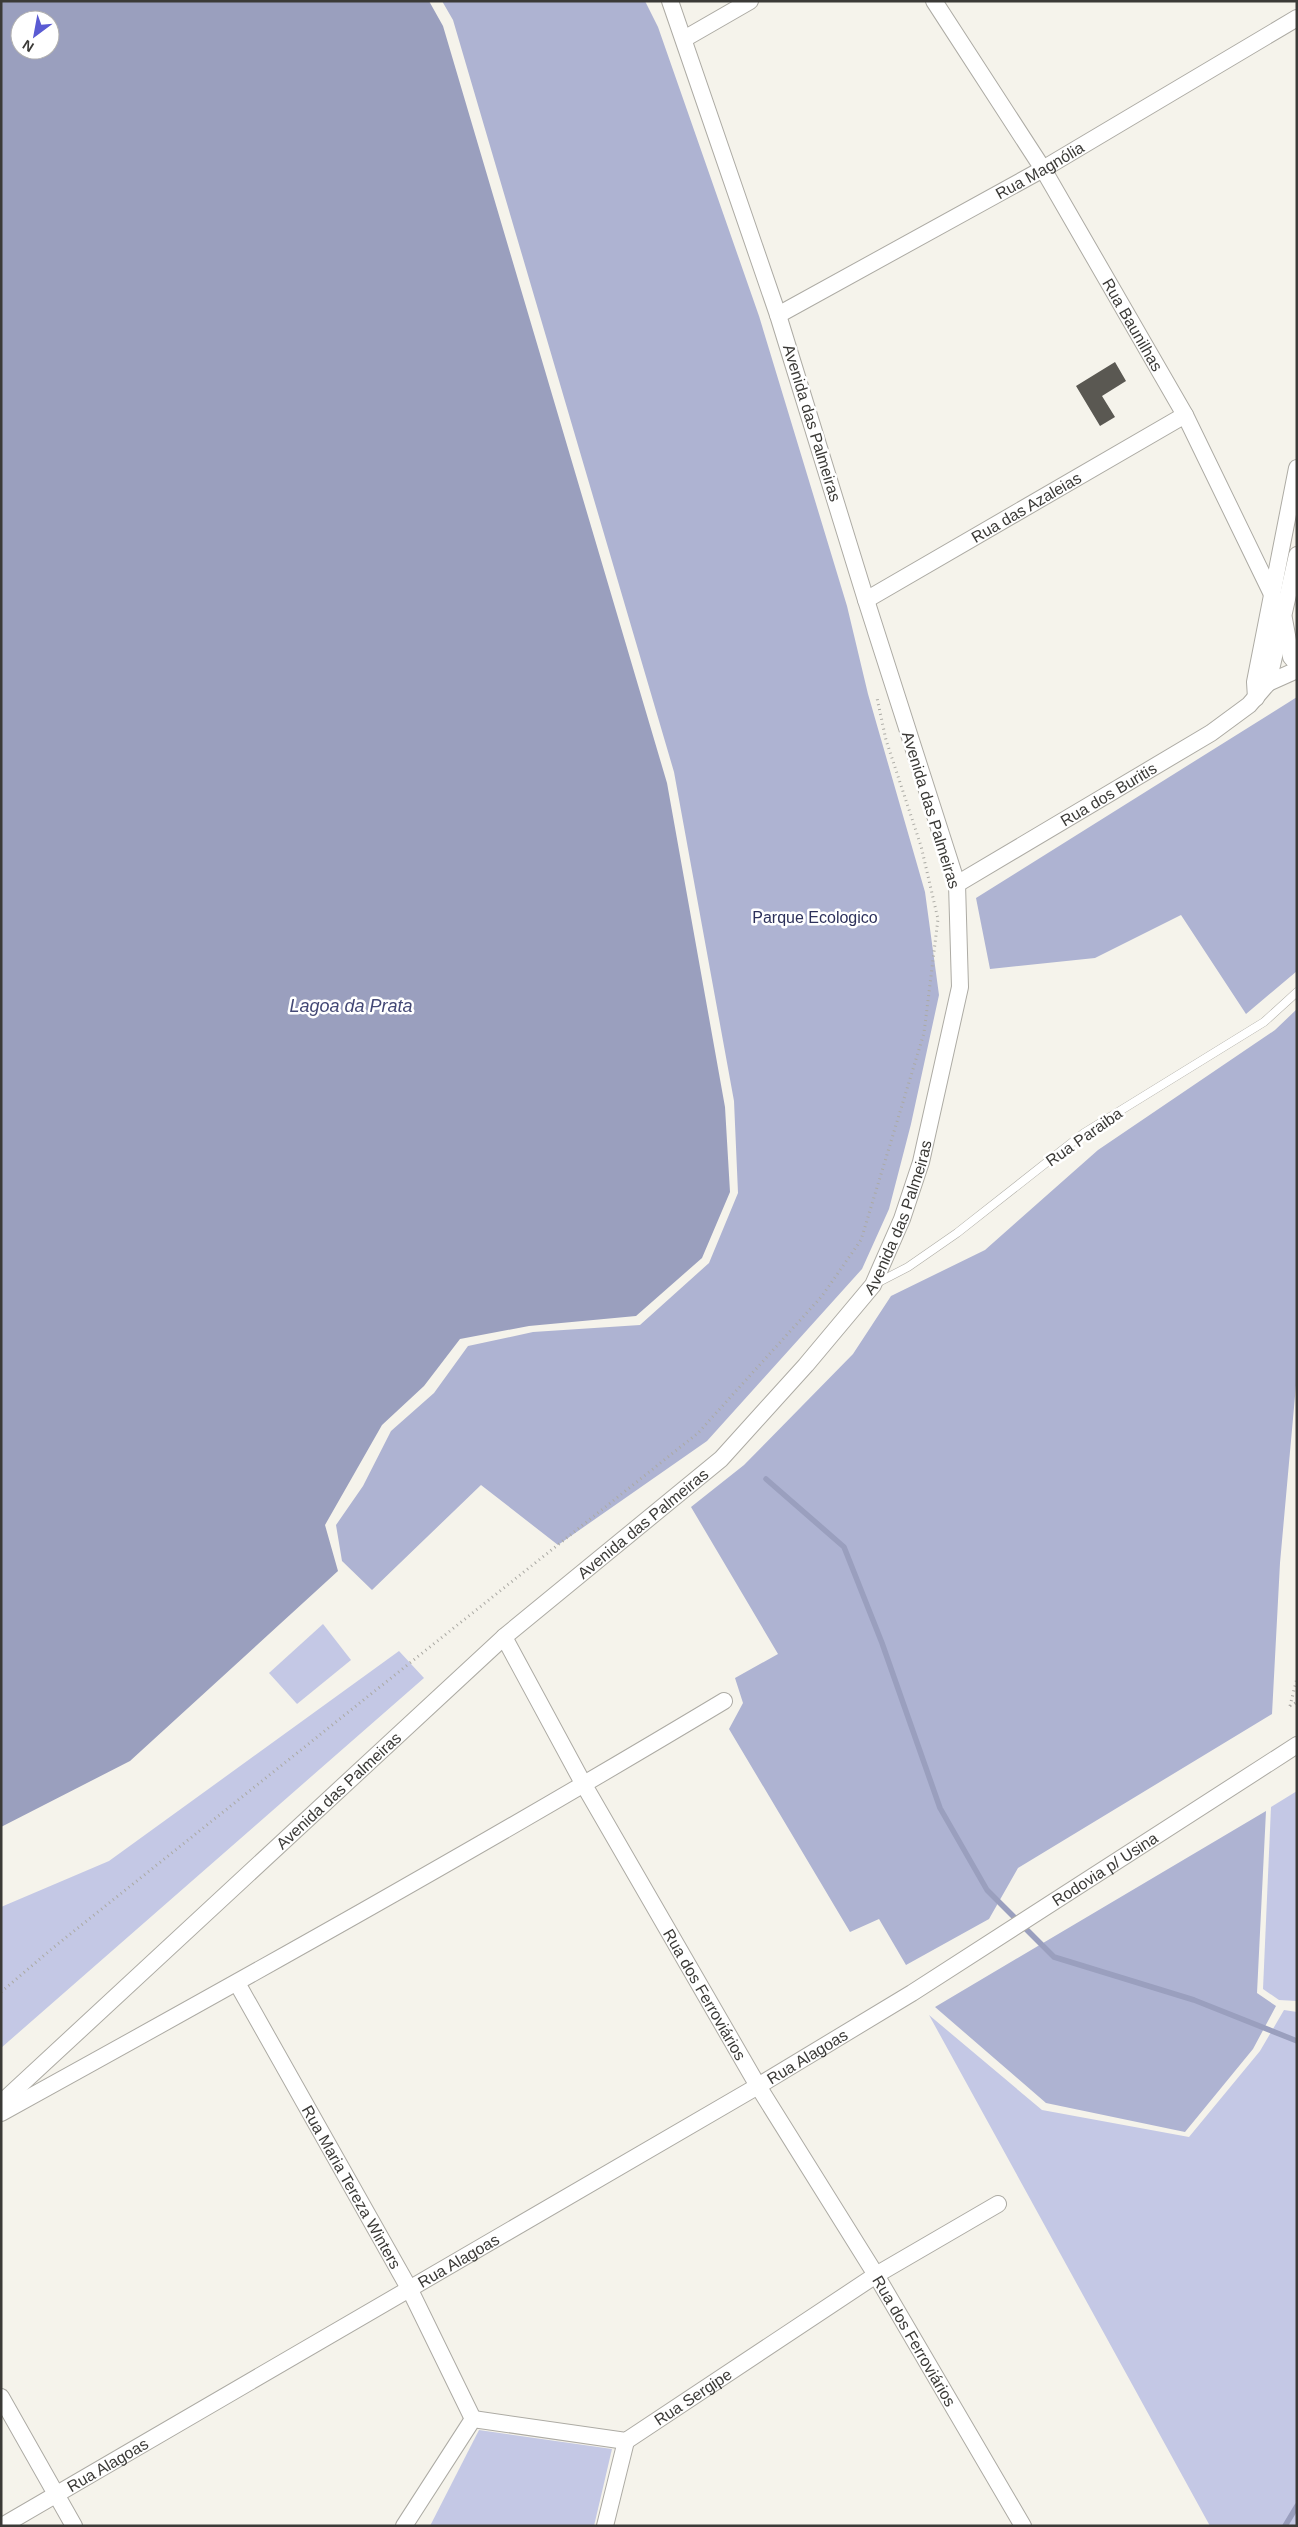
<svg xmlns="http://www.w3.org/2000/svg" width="1298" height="2527" viewBox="0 0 1298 2527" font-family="Arial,sans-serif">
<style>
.green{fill:#c4c8e5}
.forest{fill:#aeb3d2}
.water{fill:#9a9fbe;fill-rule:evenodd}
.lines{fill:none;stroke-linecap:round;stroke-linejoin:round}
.stream{stroke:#9a9fbe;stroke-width:5.5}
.building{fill:#5a5852}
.lane-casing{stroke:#adaba4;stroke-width:9}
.street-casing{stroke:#adaba4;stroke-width:18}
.path{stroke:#abaaa4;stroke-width:3;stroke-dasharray:1 4;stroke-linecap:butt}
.lane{stroke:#fff;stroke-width:8}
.street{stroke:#fff;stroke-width:16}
.labels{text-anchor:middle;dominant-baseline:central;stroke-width:5;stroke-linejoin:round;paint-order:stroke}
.street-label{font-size:16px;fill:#3b3a37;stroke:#fff}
.park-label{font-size:16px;fill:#2d315b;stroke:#fff}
.water-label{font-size:18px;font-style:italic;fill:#444976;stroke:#fff}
</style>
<rect width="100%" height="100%" fill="#f5f3eb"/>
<g class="green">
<polygon points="323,1624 351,1660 297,1704 269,1673"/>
<polygon points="399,1651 424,1678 1,2048 1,1907 109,1861"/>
<polygon points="1297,1791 1297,2001 1279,2000 1263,1989 1271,1807"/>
<polygon points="1284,2010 1297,2012 1297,2526 1210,2526 929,2015 1042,2110 1189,2137 1260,2051"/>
<polygon points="479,2430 612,2449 594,2526 430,2526"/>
</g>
<g class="forest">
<polygon points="442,1 645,1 658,27 759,316 847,606 868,694 925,892 939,995 911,1124 889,1209 862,1269 707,1441 558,1545 481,1485 372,1590 342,1561 336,1525 363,1486 391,1431 434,1393 468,1346 533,1332 640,1325 709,1263 738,1193 734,1101 674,772 453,20"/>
<polygon points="1297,697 1297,971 1246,1014 1181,915 1095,958 990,969 976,898"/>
<polygon points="1297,1009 1297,1374 1280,1563 1272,1714 1018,1868 989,1919 906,1965 879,1919 850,1932 729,1729 743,1703 735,1678 778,1654 691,1507 744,1465 853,1354 891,1296 985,1250 1098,1150 1275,1030"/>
<polygon points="1266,1811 1257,1993 1276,2006 1253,2049 1185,2132 1046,2103 935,2007"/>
</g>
<path class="water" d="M1,1H429L443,26L667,783L725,1107L730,1192L702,1258L636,1316L529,1326L460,1339L424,1386L382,1425L325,1525L338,1571L130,1761L1,1827ZM20,20H50V50H20Z"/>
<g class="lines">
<g class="stream">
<polyline points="766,1479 844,1547 882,1643 940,1808 987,1890 1054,1957 1194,2000 1297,2041"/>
<polyline points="1285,2526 1297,2506"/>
</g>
</g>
<polygon class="building" points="1115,362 1126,381 1102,396 1115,417 1100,426 1076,386"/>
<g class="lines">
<defs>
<polyline id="lane" points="877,1283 908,1267 957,1233 1084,1133 1264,1022 1297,992"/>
<g id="street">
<path id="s1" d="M934,1L1043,169L1185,415L1284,619L1291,657L1297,664"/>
<polyline points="684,39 750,1"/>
<path id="s2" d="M778,315L1043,169L1297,18"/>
<path id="s3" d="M866,600L1185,415"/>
<polyline points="1262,682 1268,683 1297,670"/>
<polyline points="1256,698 1255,682 1297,468"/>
<path id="s4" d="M957,884L1211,733L1249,705L1268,683L1297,555"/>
<path id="s5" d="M504,1637L584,1785L758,2086L876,2275L1023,2526"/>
<path id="s6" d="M237,1983L410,2290L473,2419"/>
<path id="s7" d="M1,2103L504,1637L721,1459L806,1365L873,1285L902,1219L921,1162L960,987L957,884L866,600L778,315L670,1"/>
<path d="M1,2113C244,1979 486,1844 724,1701"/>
<polyline points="1,2397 74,2526"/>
<path id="s8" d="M2,2526L758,2086L912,1993L1297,1745"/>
<path id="s9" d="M404,2526L473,2419L626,2441L876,2275L998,2204"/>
<polyline points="605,2526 626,2441"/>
</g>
</defs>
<use href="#lane" class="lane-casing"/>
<use href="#street" class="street-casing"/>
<g class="path">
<polyline points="1290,1706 1297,1678"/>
<polyline points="1290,1706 1297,1702"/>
<polyline points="1,1992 54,1947 698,1433 822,1296 861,1240 924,1033 938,919 921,846 886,740 877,698"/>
</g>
<use href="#lane" class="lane"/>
<use href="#street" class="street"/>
</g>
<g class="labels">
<g class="street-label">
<text stroke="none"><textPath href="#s2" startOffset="299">Rua Magnólia</textPath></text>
<text stroke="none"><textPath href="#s1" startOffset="380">Rua Baunilhas</textPath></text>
<text transform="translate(812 423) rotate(73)">Avenida das Palmeiras</text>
<text stroke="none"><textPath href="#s3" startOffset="185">Rua das Azaleias</textPath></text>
<text stroke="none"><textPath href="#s4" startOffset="176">Rua dos Buritis</textPath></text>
<text transform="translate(931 810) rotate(73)">Avenida das Palmeiras</text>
<text transform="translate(1084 1137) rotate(-35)">Rua Paraiba</text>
<text stroke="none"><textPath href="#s7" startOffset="1270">Avenida das Palmeiras</textPath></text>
<text stroke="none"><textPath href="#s7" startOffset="865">Avenida das Palmeiras</textPath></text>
<text stroke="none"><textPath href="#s7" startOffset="460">Avenida das Palmeiras</textPath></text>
<text stroke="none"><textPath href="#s8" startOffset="1284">Rodovia p/ Usina</textPath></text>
<text stroke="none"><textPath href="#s5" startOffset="410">Rua dos Ferroviários</textPath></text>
<text stroke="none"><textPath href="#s8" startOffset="932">Rua Alagoas</textPath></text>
<text stroke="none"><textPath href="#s6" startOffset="234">Rua Maria Tereza Winters</textPath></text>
<text stroke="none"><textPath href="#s8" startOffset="528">Rua Alagoas</textPath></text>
<text stroke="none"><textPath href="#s5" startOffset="815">Rua dos Ferroviários</textPath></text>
<text stroke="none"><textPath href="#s9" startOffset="362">Rua Sergipe</textPath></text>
<text stroke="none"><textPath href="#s8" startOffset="122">Rua Alagoas</textPath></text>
</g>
<g class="park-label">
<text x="815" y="917">Parque Ecologico</text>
</g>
<g class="water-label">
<text x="351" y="1006">Lagoa da Prata</text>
</g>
</g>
<rect width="1298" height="2527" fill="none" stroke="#3b3a37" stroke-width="5"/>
<g transform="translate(35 35) rotate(212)"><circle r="24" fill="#ffffff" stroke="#b1b0af"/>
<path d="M0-4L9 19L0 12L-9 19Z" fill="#5a5bd3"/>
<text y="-8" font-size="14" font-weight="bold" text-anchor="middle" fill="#3b3a37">N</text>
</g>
</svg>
